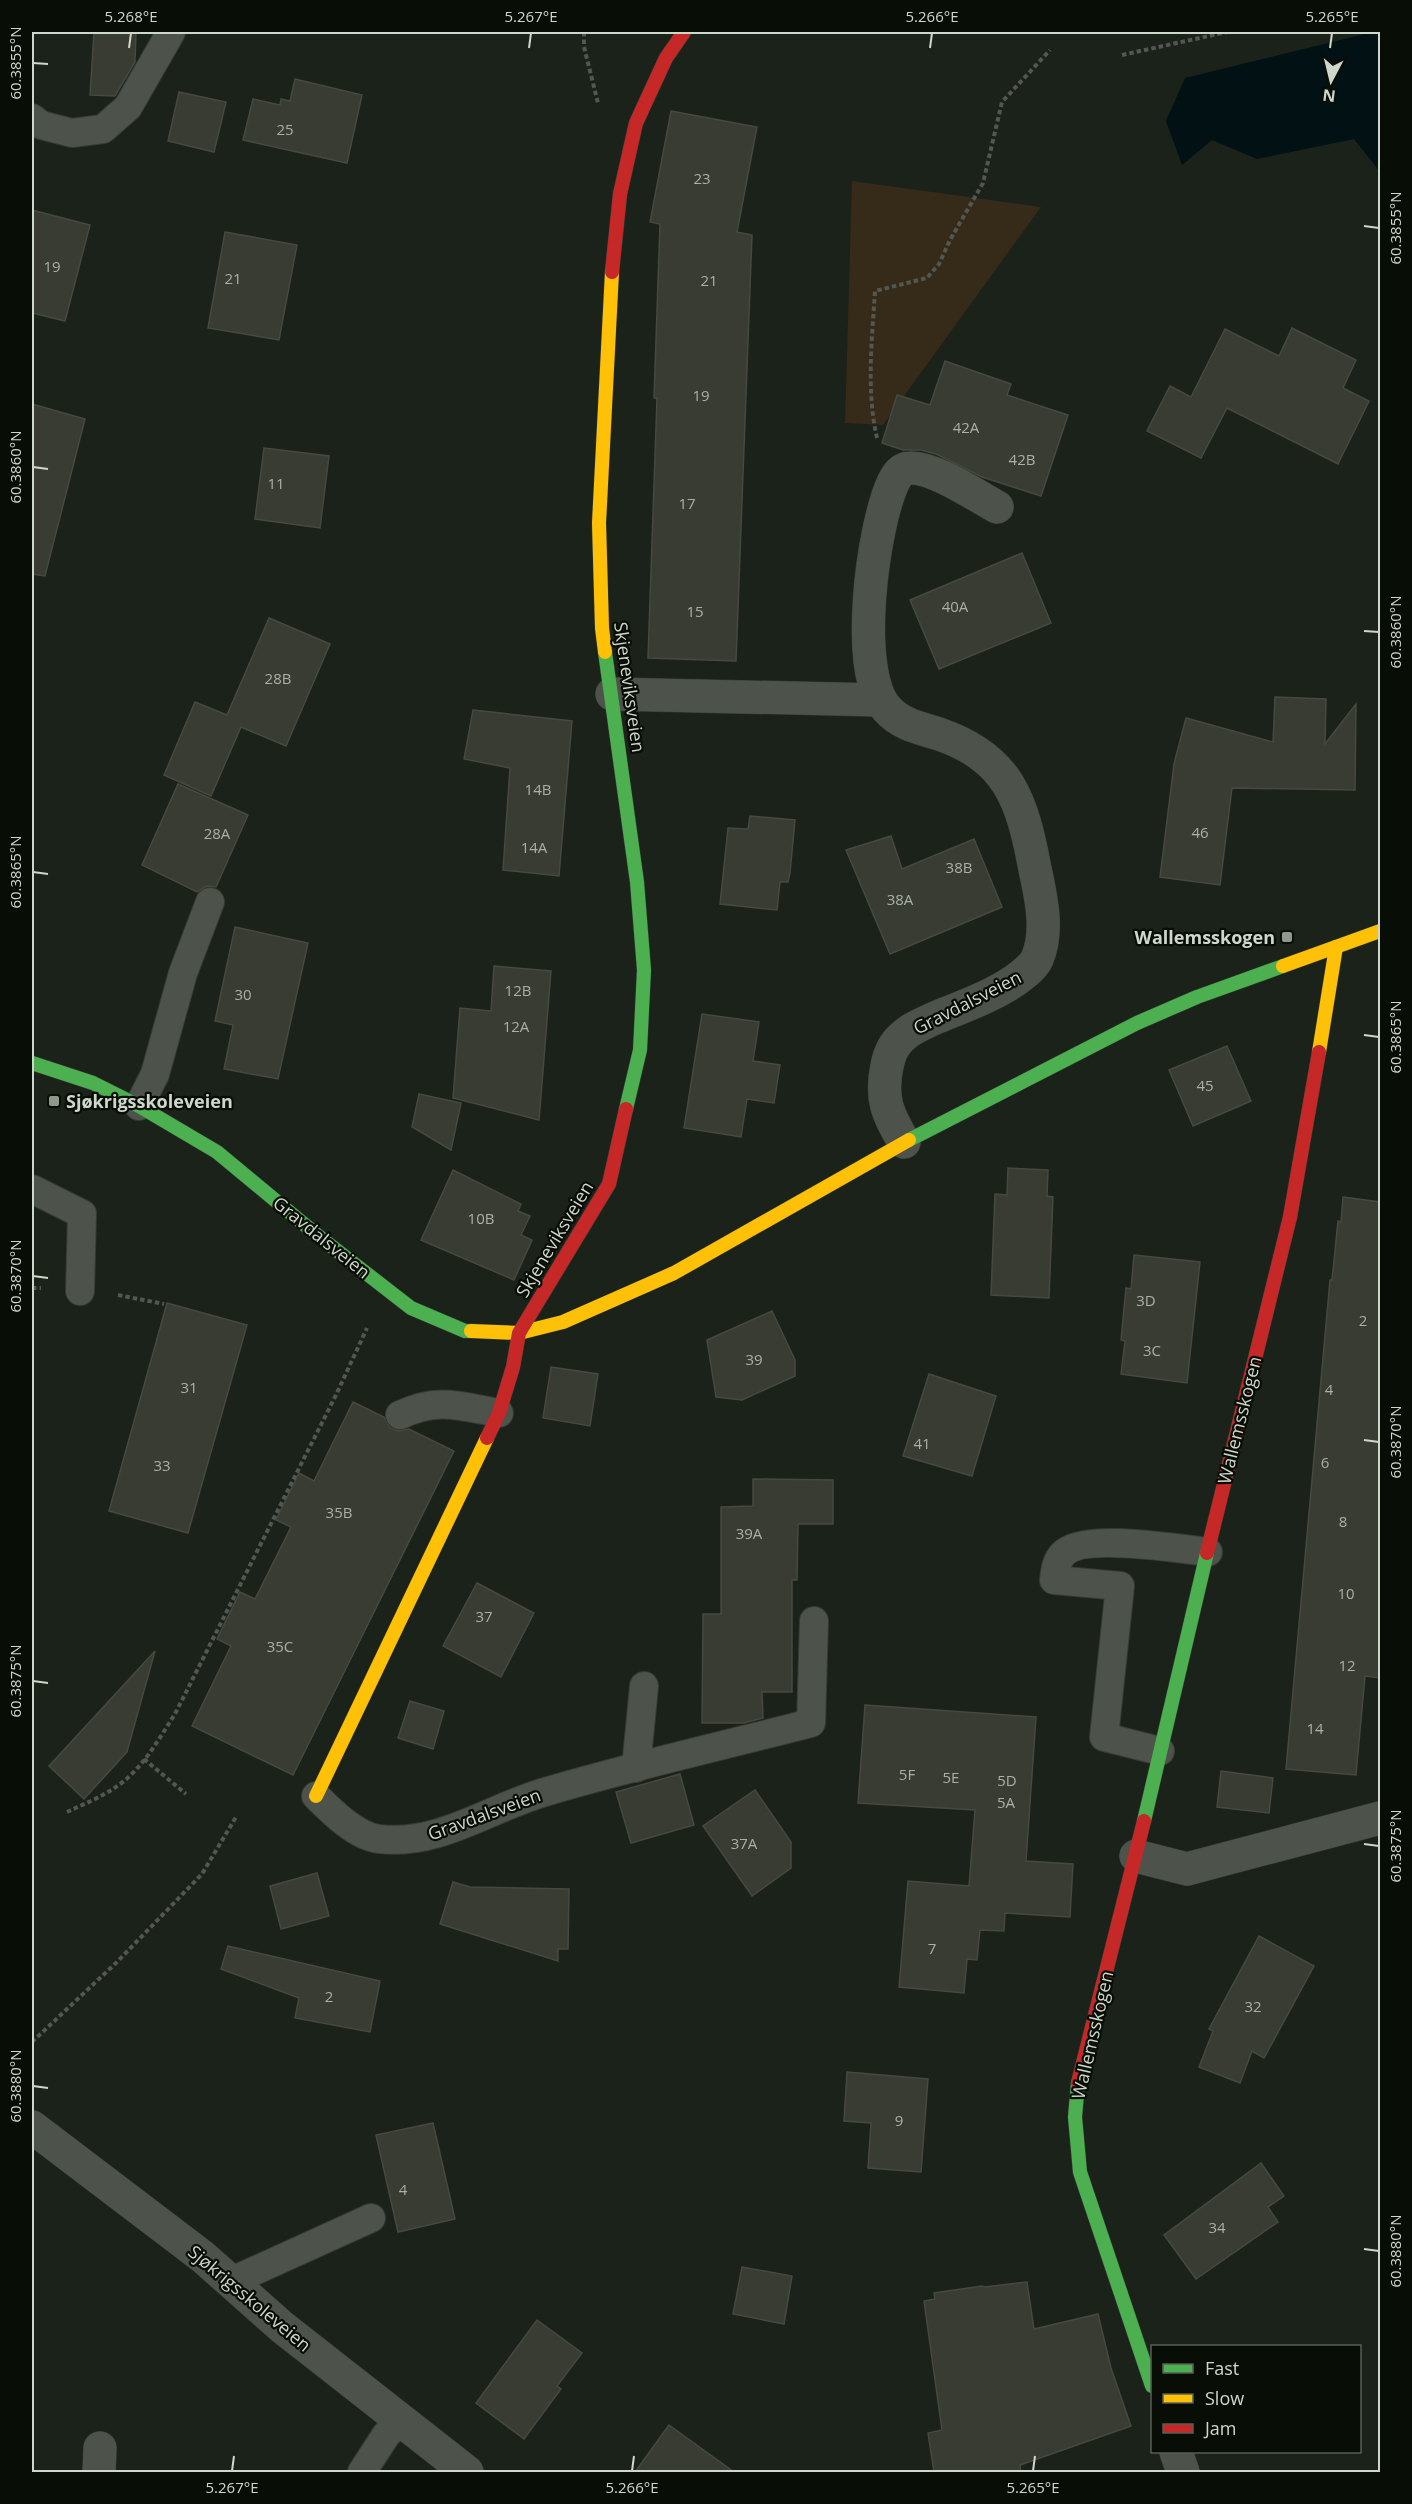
<svg xmlns="http://www.w3.org/2000/svg" width="1412" height="2504" viewBox="0 0 1412 2504" font-family="'Open Sans',sans-serif">
<style>
.green{fill:#362a19}
.water{fill:#021113}
.building{fill:#393c32;stroke:#464940;stroke-width:1.5}
.lines{fill:none;stroke-linecap:round;stroke-linejoin:round}
.lane-casing{stroke:#363c35;stroke-width:30}
.street-casing{stroke:#363c35;stroke-width:34}
.fast-casing{stroke:#363c35;stroke-width:15}
.slow-casing{stroke:#363c35;stroke-width:15}
.jam-casing{stroke:#363c35;stroke-width:15}
.path{stroke:#525751;stroke-width:4;stroke-dasharray:4.5 3;stroke-linecap:butt}
.lane{stroke:#4d534b;stroke-width:28}
.street{stroke:#4d534b;stroke-width:33}
.fast{stroke:#4caf50;stroke-width:14}
.slow{stroke:#ffc107;stroke-width:14}
.jam{stroke:#c62828;stroke-width:14}
.ticks{fill:none;stroke:#ced7cc;stroke-width:2}
.poi-dot{fill:#8f988d;stroke:#080d06;stroke-width:2}
.labels{text-anchor:middle;dominant-baseline:central;stroke-width:4.5;stroke-linejoin:round;paint-order:stroke}
.number-label{font-size:15px;fill:#a9b0a6}
.street-label{font-size:18px;fill:#ced7cc;stroke:#080d06}
.poi-label{font-size:18px;font-weight:bold;fill:#ced7cc;stroke:#080d06;text-anchor:end}
.neatline{fill:none;stroke:#ced7cc;stroke-width:2}
.ticks-label{font-size:15px;text-anchor:middle;fill:#ced7cc}
</style>
<rect width="100%" height="100%" fill="#1b2219"/>
<polygon class="green" points="852,181 1041,207 883,425 845,423"/>
<polygon class="water" points="1373,32 1380,32 1380,172 1354,139 1257,159 1212,140 1182,165 1166,121 1185,78"/>
<g class="building">
<polygon points="94,32 136,32 135,62 115,96 90,95"/>
<polygon points="295,79 362,95 347,163 243,140 253,99 280,105 281,99 290,101"/>
<polygon points="179,92 226,102 214,152 168,141"/>
<polygon points="671,111 757,127 737,232 752,235 736,661 648,658 657,398 654,398 660,224 650,222"/>
<polygon points="32,210 90,225 65,321 32,313"/>
<polygon points="225,232 297,245 279,340 208,328"/>
<polygon points="1292,328 1356,360 1343,388 1369,401 1338,464 1227,408 1201,458 1147,431 1170,386 1191,397 1225,329 1279,356"/>
<polygon points="945,361 1011,384 1007,395 1068,415 1041,496 982,477 936,454 921,450 903,450 882,443 897,395 930,405"/>
<polygon points="32,404 85,419 45,576 32,574"/>
<polygon points="264,448 329,456 320,528 255,519"/>
<polygon points="1022,553 1051,623 939,669 910,600"/>
<polygon points="269,618 330,644 286,746 241,727 211,796 164,775 195,702 227,715"/>
<polygon points="1275,697 1326,699 1325,744 1356,704 1355,790 1232,788 1220,885 1160,877 1174,764 1186,718 1273,742"/>
<polygon points="473,710 572,721 559,876 503,870 510,768 464,759"/>
<polygon points="178,784 248,815 216,887 207,886 197,892 142,865"/>
<polygon points="750,816 795,820 790,873 788,882 780,882 777,910 720,904 728,828 748,829"/>
<polygon points="891,836 902,869 974,839 1002,907 890,954 846,850"/>
<polygon points="235,927 308,943 278,1079 224,1069 233,1025 215,1021"/>
<polygon points="494,966 551,971 539,1120 453,1098 460,1008 491,1011"/>
<polygon points="702,1014 759,1022 753,1061 780,1065 774,1103 747,1099 741,1137 684,1128"/>
<polygon points="1227,1046 1251,1101 1193,1126 1169,1070"/>
<polygon points="419,1094 461,1103 451,1150 412,1127"/>
<polygon points="1008,1168 1048,1170 1047,1196 1053,1197 1049,1298 991,1295 995,1194 1007,1195"/>
<polygon points="453,1170 521,1204 518,1211 530,1216 521,1235 532,1240 514,1280 421,1240"/>
<polygon points="1343,1197 1380,1202 1380,1678 1365,1676 1356,1775 1286,1769 1330,1280 1332,1280 1338,1221 1341,1222"/>
<polygon points="1134,1255 1200,1262 1187,1383 1121,1374 1125,1341 1121,1340 1126,1288 1131,1289"/>
<polygon points="167,1303 247,1325 188,1533 109,1511"/>
<polygon points="772,1311 795,1360 795,1376 742,1400 716,1397 707,1340"/>
<polygon points="551,1367 598,1374 590,1426 543,1418"/>
<polygon points="929,1374 996,1396 972,1476 903,1456"/>
<polygon points="353,1402 384,1417 390,1428 398,1431 409,1429 454,1451 293,1775 192,1726 231,1646 217,1639 240,1592 255,1599 291,1527 276,1520 299,1473 314,1481"/>
<polygon points="753,1479 833,1480 833,1524 798,1524 797,1580 792,1580 792,1692 762,1692 763,1718 744,1723 702,1723 703,1614 721,1614 721,1507 753,1506"/>
<polygon points="477,1583 534,1613 501,1677 443,1646"/>
<polygon points="155,1651 127,1752 84,1799 49,1766"/>
<polygon points="410,1701 444,1711 433,1749 398,1738"/>
<polygon points="865,1705 1036,1717 1026,1861 1073,1864 1070,1917 1005,1913 1004,1931 980,1930 977,1960 967,1959 964,1993 899,1987 908,1881 969,1886 975,1810 858,1803"/>
<polygon points="1221,1771 1273,1778 1269,1813 1217,1807"/>
<polygon points="680,1774 694,1825 631,1843 616,1792"/>
<polygon points="755,1790 791,1842 791,1868 752,1896 703,1826"/>
<polygon points="317,1873 329,1916 281,1929 270,1886"/>
<polygon points="453,1882 470,1887 569,1889 568,1949 558,1949 558,1961 440,1924"/>
<polygon points="1259,1936 1314,1966 1264,2058 1252,2051 1240,2083 1199,2067 1213,2031 1209,2029"/>
<polygon points="228,1946 380,1981 370,2032 295,2018 299,1998 221,1969"/>
<polygon points="847,2072 928,2079 921,2172 868,2168 871,2123 844,2121"/>
<polygon points="433,2123 455,2219 398,2232 376,2135"/>
<polygon points="1261,2163 1284,2196 1268,2207 1278,2222 1196,2279 1164,2235"/>
<polygon points="742,2267 792,2276 784,2324 733,2314"/>
<polygon points="1027,2282 1034,2329 1098,2314 1111,2368 1131,2426 1020,2465 1021,2472 934,2472 928,2433 942,2430 924,2301 935,2299 934,2293 982,2286 985,2287"/>
<polygon points="537,2320 582,2353 557,2386 561,2389 524,2439 476,2403"/>
<polygon points="669,2425 734,2472 635,2472"/>
</g>
<g class="lines">
<defs>
<g id="lane">
<polyline points="32,118 41,125 72,133 103,129 128,107 171,32"/>
<polyline points="139,1106 155,1074 183,973 210,902"/>
<polyline points="32,1189 82,1214 80,1291"/>
<path d="M400,1415C438,1397 459,1406 499,1413"/>
<path d="M1160,1751L1104,1737L1120,1586L1054,1580C1055,1571 1056,1561 1063,1554C1083,1532 1178,1549 1208,1552"/>
<polyline points="636,1768 644,1686"/>
<path d="M316,1796C332,1812 356,1836 379,1839C440,1846 489,1808 545,1792C632,1766 722,1746 811,1723L814,1621"/>
<polyline points="230,2282 371,2218"/>
<polyline points="362,2472 386,2435 400,2420 386,2407"/>
</g>
<g id="street">
<polyline points="612,694 880,700"/>
<path d="M904,1142C888,1115 880,1099 887,1066C889,1055 894,1044 902,1037C911,1028 923,1024 935,1018C962,1007 993,996 1017,979C1025,973 1033,967 1037,959C1049,931 1041,897 1035,869C1022,800 1009,758 939,734C920,728 902,725 888,710C852,674 873,526 893,483C897,475 901,468 910,468C934,467 975,495 997,507"/>
<polyline points="1136,1856 1187,1869 1380,1818"/>
<polyline points="32,2127 203,2257 282,2327 467,2472"/>
<polyline points="1176,2452 1183,2472"/>
<polyline points="99,2472 100,2448"/>
</g>
<g id="fast">
<polyline points="605,652 637,882 644,970 640,1050 626,1109"/>
<polyline points="32,1063 93,1083 139,1106 217,1152 317,1235 411,1308 465,1331 471,1331"/>
<polyline points="909,1140 1137,1023 1197,997 1283,966"/>
<polyline points="1144,1821 1207,1553"/>
<polyline points="1078,2083 1075,2117 1080,2172 1152,2386"/>
</g>
<g id="slow">
<polyline points="605,652 602,628 599,523 612,272"/>
<polyline points="1283,966 1380,931"/>
<polyline points="1319,1052 1336,947"/>
<polyline points="471,1331 519,1333 563,1322 674,1273 909,1140"/>
<polyline points="316,1796 487,1438"/>
</g>
<g id="jam">
<polyline points="612,272 620,194 636,123 666,58 684,32"/>
<polyline points="487,1438 499,1413 513,1367 519,1333 609,1184 626,1109"/>
<polyline points="1207,1553 1290,1217 1319,1052"/>
<polyline points="1078,2083 1144,1821"/>
</g>
</defs>
<use href="#lane" class="lane-casing"/>
<use href="#street" class="street-casing"/>
<use href="#fast" class="fast-casing"/>
<use href="#slow" class="slow-casing"/>
<use href="#jam" class="jam-casing"/>
<g class="path">
<polyline points="584,32 584,47 598,103"/>
<polyline points="1122,55 1227,32"/>
<path d="M877,438C866,390 872,340 875,291L927,278L939,264L950,240L983,183L1002,102L1050,50"/>
<polyline points="32,1288 41,1288"/>
<polyline points="118,1295 164,1304"/>
<polyline points="144,1759 186,1794"/>
<path d="M67,1812C86,1803 107,1795 124,1781C146,1763 160,1737 175,1714L336,1395L367,1328"/>
<polyline points="32,2042 117,1962 202,1874 236,1817"/>
</g>
<use href="#lane" class="lane"/>
<use href="#street" class="street"/>
<use href="#fast" class="fast"/>
<use href="#slow" class="slow"/>
<use href="#jam" class="jam"/>
</g>
<path class="ticks" d="M129,48L131,33M529,48L531,33M930,48L932,33M1330,48L1332,33M33,63L48,64M1364,226L1379,228M33,467L48,469M1364,631L1379,632M33,872L48,874M1364,1035L1379,1037M33,1276L48,1278M1364,1440L1379,1442M33,1681L48,1683M1364,1844L1379,1846M33,2086L48,2088M1364,2249L1379,2251M232,2471L234,2456M632,2471L634,2456M1033,2471L1035,2456"/>
<g class="poi-dot">
<rect x="1281" y="931" width="12" height="12" rx="3"/>
<rect x="48" y="1095" width="12" height="12" rx="3"/>
</g>
<g class="labels">
<g class="number-label">
<text x="285" y="129">25</text>
<text x="702" y="178">23</text>
<text x="52" y="266">19</text>
<text x="233" y="278">21</text>
<text x="709" y="280">21</text>
<text x="701" y="395">19</text>
<text x="966" y="427">42A</text>
<text x="1022" y="459">42B</text>
<text x="276" y="483">11</text>
<text x="687" y="503">17</text>
<text x="955" y="606">40A</text>
<text x="695" y="611">15</text>
<text x="278" y="678">28B</text>
<text x="538" y="789">14B</text>
<text x="1200" y="832">46</text>
<text x="217" y="833">28A</text>
<text x="534" y="847">14A</text>
<text x="959" y="867">38B</text>
<text x="900" y="899">38A</text>
<text x="518" y="990">12B</text>
<text x="243" y="994">30</text>
<text x="516" y="1026">12A</text>
<text x="1205" y="1085">45</text>
<text x="481" y="1218">10B</text>
<text x="1146" y="1300">3D</text>
<text x="1363" y="1320">2</text>
<text x="1152" y="1350">3C</text>
<text x="754" y="1359">39</text>
<text x="189" y="1387">31</text>
<text x="1329" y="1389">4</text>
<text x="922" y="1443">41</text>
<text x="1325" y="1462">6</text>
<text x="162" y="1465">33</text>
<text x="339" y="1512">35B</text>
<text x="1343" y="1521">8</text>
<text x="749" y="1533">39A</text>
<text x="1346" y="1593">10</text>
<text x="484" y="1616">37</text>
<text x="280" y="1646">35C</text>
<text x="1347" y="1665">12</text>
<text x="1315" y="1728">14</text>
<text x="907" y="1774">5F</text>
<text x="951" y="1777">5E</text>
<text x="1007" y="1780">5D</text>
<text x="1006" y="1802">5A</text>
<text x="744" y="1843">37A</text>
<text x="932" y="1948">7</text>
<text x="329" y="1996">2</text>
<text x="1253" y="2006">32</text>
<text x="899" y="2120">9</text>
<text x="403" y="2189">4</text>
<text x="1217" y="2227">34</text>
</g>
<g class="street-label">
<text transform="translate(630 687) rotate(82)">Skjeneviksveien</text>
<text transform="translate(967 1002) rotate(-27)">Gravdalsveien</text>
<text transform="translate(322 1237) rotate(39)">Gravdalsveien</text>
<text transform="translate(554 1239) rotate(-59)">Skjeneviksveien</text>
<text transform="translate(1239 1420) rotate(-76)">Wallemsskogen</text>
<text transform="translate(484 1814) rotate(-20)">Gravdalsveien</text>
<text transform="translate(1092 2035) rotate(-77)">Wallemsskogen</text>
<text transform="translate(250 2298) rotate(40)">Sjøkrigsskoleveien</text>
</g>
<g class="poi-label">
<text x="1275" y="937">Wallemsskogen</text>
<text x="66" y="1101" text-anchor="start">Sjøkrigsskoleveien</text>
</g>
</g>
<rect width="1412" height="2504" fill="none" stroke="#080d06" stroke-width="66"/>
<rect x="1151" y="2345" width="210" height="108" fill="#080d06" stroke="#575e55" stroke-width="1.5"/>
<rect x="1163" y="2364" width="30" height="9" fill="#4caf50" stroke="#575e55" stroke-width="1.5"/>
<text x="1205" y="2375" font-size="18" fill="#ced7cc">Fast</text>
<rect x="1163" y="2394" width="30" height="9" fill="#ffc107" stroke="#575e55" stroke-width="1.5"/>
<text x="1205" y="2405" font-size="18" fill="#ced7cc">Slow</text>
<rect x="1163" y="2424" width="30" height="9" fill="#c62828" stroke="#575e55" stroke-width="1.5"/>
<text x="1205" y="2435" font-size="18" fill="#ced7cc">Jam</text>
<g transform="translate(1331 81) rotate(187)" stroke="#080d06" stroke-width="4.5" paint-order="stroke">
<path d="M0-4.5L10 22L0 15L-10 22Z" fill="#ced7cc"/>
<text y="-9" font-size="16" font-weight="bold" text-anchor="middle" fill="#ced7cc">N</text>
</g>
<rect x="33" y="33" width="1346" height="2438" class="neatline"/>
<g class="ticks-label">
<text x="131" y="22">5.268°E</text>
<text x="531" y="22">5.267°E</text>
<text x="932" y="22">5.266°E</text>
<text x="1332" y="22">5.265°E</text>
<text transform="translate(16 63) rotate(-90)" y="5">60.3855°N</text>
<text transform="translate(1396 228) rotate(-90)" y="5">60.3855°N</text>
<text transform="translate(16 467) rotate(-90)" y="5">60.3860°N</text>
<text transform="translate(1396 632) rotate(-90)" y="5">60.3860°N</text>
<text transform="translate(16 872) rotate(-90)" y="5">60.3865°N</text>
<text transform="translate(1396 1037) rotate(-90)" y="5">60.3865°N</text>
<text transform="translate(16 1276) rotate(-90)" y="5">60.3870°N</text>
<text transform="translate(1396 1442) rotate(-90)" y="5">60.3870°N</text>
<text transform="translate(16 1681) rotate(-90)" y="5">60.3875°N</text>
<text transform="translate(1396 1846) rotate(-90)" y="5">60.3875°N</text>
<text transform="translate(16 2086) rotate(-90)" y="5">60.3880°N</text>
<text transform="translate(1396 2251) rotate(-90)" y="5">60.3880°N</text>
<text x="232" y="2493">5.267°E</text>
<text x="632" y="2493">5.266°E</text>
<text x="1033" y="2493">5.265°E</text>
</g>
</svg>
